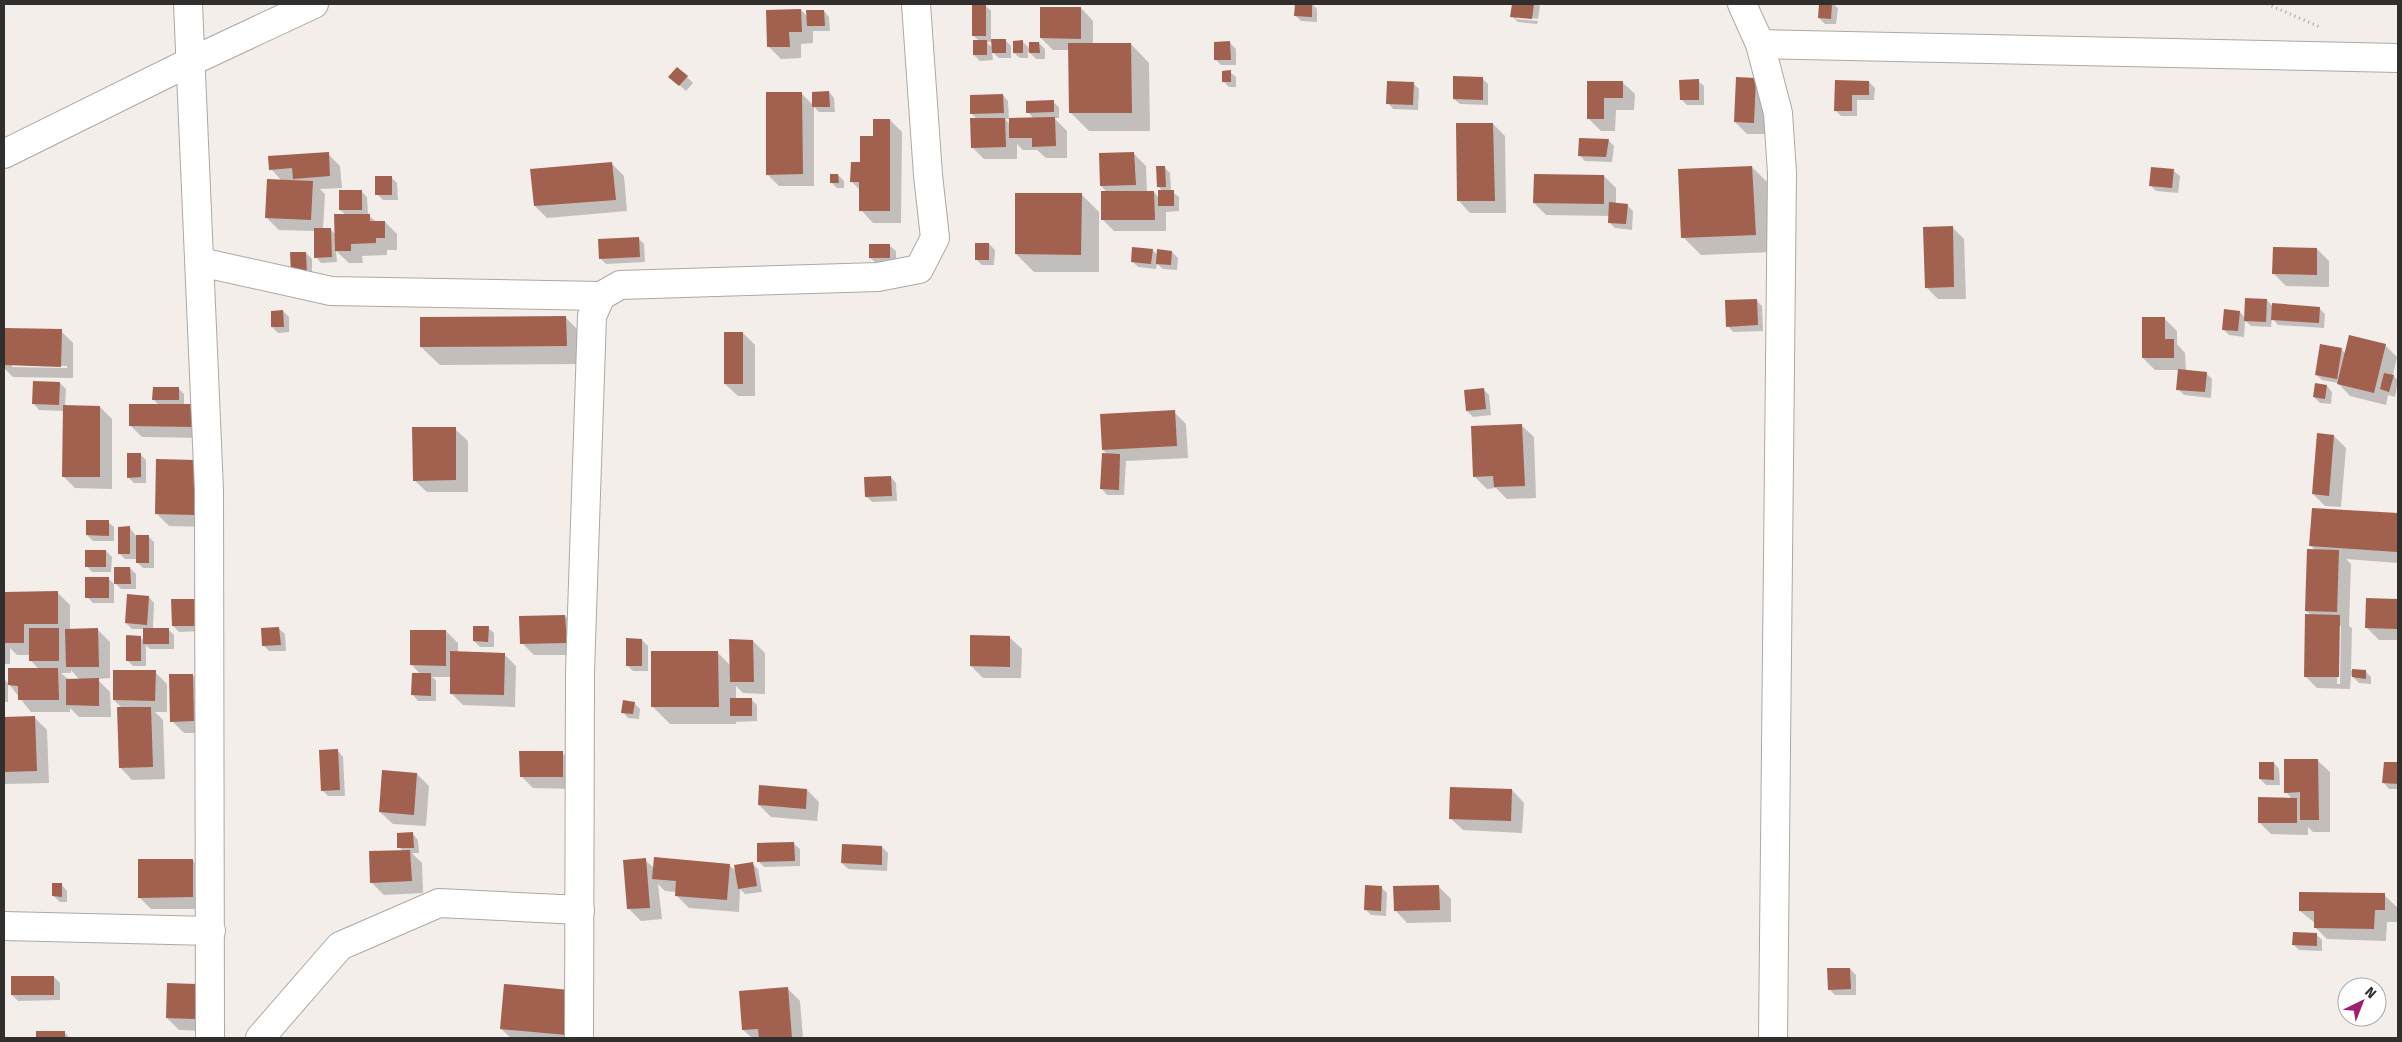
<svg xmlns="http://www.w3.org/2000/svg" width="2402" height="1042" viewBox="0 0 2402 1042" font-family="'Fira Sans',sans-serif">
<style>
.shadow{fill:#0003;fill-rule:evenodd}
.building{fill:#a2604e}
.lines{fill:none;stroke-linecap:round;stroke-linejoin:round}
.street-casing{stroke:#ada8a4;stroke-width:30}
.path{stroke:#a7a3a0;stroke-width:3;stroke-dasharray:1 4;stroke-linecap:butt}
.street{stroke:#fff;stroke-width:28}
</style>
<rect width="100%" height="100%" fill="#f3eeea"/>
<g class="shadow">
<polygon points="1296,4 1312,4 1317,9 1317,22 1301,21 1295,15"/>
<polygon points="1513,4 1537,4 1540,6 1538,19 1516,16 1516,19 1538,21 1537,24 1518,22 1512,16"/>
<polygon points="1820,4 1833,4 1838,8 1836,24 1825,24 1819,18"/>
<path d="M985,5L991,11V40H1005L1011,46V58H999L992,52L993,60L980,61L974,55L980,42L974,36ZM986,42H993V48Z"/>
<polygon points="1081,8 1093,21 1093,45 1131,44 1149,63 1150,131 1089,131 1071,113 1070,50 1053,50 1041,38"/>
<polygon points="801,10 808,17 824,11 829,17 830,31 813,31 813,43 801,44 801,58 781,59 768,46"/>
<polygon points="1023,42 1030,49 1039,43 1045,49 1045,59 1036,59 1028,51 1028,58 1020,58 1014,53"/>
<polygon points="1230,43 1236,49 1236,65 1221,65 1216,60"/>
<polygon points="1230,72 1236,77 1236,87 1229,87 1223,81"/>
<polygon points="687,77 693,83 686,91 676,82"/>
<polygon points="1482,78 1488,84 1488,105 1460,104 1454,99"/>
<polygon points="1756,80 1768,92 1766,134 1747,134 1735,122"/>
<polygon points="1698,81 1704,86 1704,105 1687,105 1681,99"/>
<polygon points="1836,81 1869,82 1875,88 1874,100 1857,100 1857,116 1841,116 1835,110"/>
<polygon points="1589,82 1622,82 1635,94 1634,110 1616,110 1615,131 1601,131 1589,119"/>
<polygon points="1413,83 1419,89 1418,110 1393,109 1388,103"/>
<polygon points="829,92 834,98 835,112 819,112 814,107 814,186 779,186 767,174 801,93 813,105"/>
<polygon points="1003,95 1008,101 1009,119 1005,119 1010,124 1034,119 1028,112 1053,102 1059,107 1059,118 1054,118 1067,131 1067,158 1046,158 1037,150 1023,150 1017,144 1017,159 984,159 972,147 977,119 971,113"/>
<polygon points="890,120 902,132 901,223 873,223 861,210 861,191 852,182 874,137"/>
<polygon points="1493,124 1505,136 1506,213 1470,213 1458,200"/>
<polygon points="1608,140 1614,146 1612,162 1585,161 1579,155"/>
<polygon points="328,154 340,166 342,188 320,189 325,194 323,229 330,229 336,235 346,215 340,210 361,191 367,197 368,215 377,222 385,222 397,234 397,250 387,250 387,255 362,256 363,263 349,263 336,251 337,262 321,263 316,257 315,231 279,230 267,218 282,181 271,169"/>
<polygon points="1134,154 1146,166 1147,192 1154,192 1159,198 1163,192 1158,186 1164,167 1170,173 1171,191 1179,197 1179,211 1166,212 1166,231 1114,231 1102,219 1107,192 1101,186"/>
<polygon points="612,164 624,176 627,211 547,218 535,206"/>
<polygon points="1752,167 1770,185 1773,252 1701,255 1683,237"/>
<polygon points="2174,171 2180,176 2178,193 2156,191 2150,185"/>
<polygon points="838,175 844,181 844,188 837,188 831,182"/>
<polygon points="1604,176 1616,188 1616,204 1627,205 1633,211 1632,230 1615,228 1609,222 1610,216 1546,215 1534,203"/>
<polygon points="391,177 397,183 398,200 383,200 377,194"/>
<polygon points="1081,194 1099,212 1099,272 1034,272 1016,254"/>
<polygon points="1952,227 1964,239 1966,299 1938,299 1926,287"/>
<polygon points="638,238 644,244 645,262 606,264 600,258"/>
<polygon points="989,244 995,250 994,265 982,265 976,259"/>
<polygon points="890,246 896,251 896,263 876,263 870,258"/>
<polygon points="2317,249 2329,261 2329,287 2286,286 2274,274"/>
<polygon points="1152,250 1158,255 1172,252 1178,258 1177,270 1163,269 1157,264 1156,269 1138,267 1132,261"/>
<polygon points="291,253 306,253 312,259 312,280"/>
<polygon points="1756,300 1762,306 1763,331 1733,332 1728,326"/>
<polygon points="2267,300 2273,307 2319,308 2325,314 2324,328 2278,325 2272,318 2271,327 2251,326 2245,321 2244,337 2229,335 2223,329 2240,312 2245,318"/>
<polygon points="283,311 289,317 289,332 278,333 272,327"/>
<polygon points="566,318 584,336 584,364 440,365 421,347"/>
<polygon points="2164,318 2177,331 2177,344 2185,353 2186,371 2206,373 2212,379 2211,398 2184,395 2178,389 2179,370 2155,370 2143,358"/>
<path d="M4,329L61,331L73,343V378L13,377L4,368ZM12,364L67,366V368L12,367Z"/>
<polygon points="743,333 755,345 755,396 738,396 725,384"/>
<polygon points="2385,345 2397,357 2393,375 2398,381 2395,397 2388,395 2386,405 2350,396 2338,383 2322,380 2316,374 2341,349 2346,354"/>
<polygon points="60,383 66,389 65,407 100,407 112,419 112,489 75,488 63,476 64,411 39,410 34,404"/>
<polygon points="2327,386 2332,392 2331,404 2320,403 2314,397"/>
<polygon points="178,388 184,394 184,406 205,438 142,437 130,425 159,405 154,400"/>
<polygon points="1483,389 1489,395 1491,415 1473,417 1467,411"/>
<polygon points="1174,412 1186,424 1188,458 1126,461 1124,495 1107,495 1102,489 1108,455 1103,450"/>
<polygon points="1521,425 1534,437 1536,498 1507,499 1496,488 1487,489 1475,477"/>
<polygon points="455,429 468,441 468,492 427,492 414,480"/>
<polygon points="2334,436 2346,448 2341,507 2325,506 2313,494"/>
<polygon points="140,454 146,460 146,483 134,483 128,477"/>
<polygon points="194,461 205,527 169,526 157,514"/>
<polygon points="891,477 896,483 897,501 872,502 866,496"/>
<path d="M2313,509L2398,515V563L2346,559L2351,564L2349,626L2352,628L2351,671H2365L2371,677V684L2359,683L2351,675L2350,689L2317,688L2305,676L2311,615L2306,611L2316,551L2311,546ZM2339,626H2341L2340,684H2337Z"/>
<polygon points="108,522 114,527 114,541 93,541 87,535"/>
<polygon points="130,528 136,536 148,536 154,542 154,568 143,568 137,562 137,559 125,559 119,553"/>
<polygon points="106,551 112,557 111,572 92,572 87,566"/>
<polygon points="130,568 136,574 136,589 121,589 115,583"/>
<polygon points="108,578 114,584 114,603 93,603 87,597"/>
<path d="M58,593L70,605V630H98L110,642V678L97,679L110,692L111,717H79L70,708V712H31L8,683V702H4V679L10,685L39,669L30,660V655H17L10,648V664H4V617L5,618ZM71,670L80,680H69L61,673H71Z"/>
<polygon points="149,597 154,603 153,629 168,629 174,635 174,649 150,649 146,645 146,666 133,666 127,660 140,637 144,641 144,629 132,629 126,623"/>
<polygon points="2367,599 2398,600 2398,640 2379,640 2367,628"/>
<polygon points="173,600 202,631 179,632 173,626"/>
<polygon points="565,616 577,628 578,655 534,655 522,643"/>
<polygon points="488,628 494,633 494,647 480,647 474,641"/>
<polygon points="279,629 285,634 286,651 269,651 263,645"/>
<polygon points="446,631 458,643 458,653 504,654 516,666 515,707 463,705 451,693 451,677 432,677 436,680 436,701 418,701 413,695 421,675 411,664"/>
<polygon points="1009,637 1022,649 1021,678 983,678 971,666"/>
<polygon points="642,640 648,646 648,671 633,671 627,665"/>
<polygon points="753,641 765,653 765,694 743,693 736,686 736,699 751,699 757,705 757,721 736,722 736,724 670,724 652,706 718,653 731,666"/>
<polygon points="155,672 167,684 167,712 155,712 163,720 165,779 132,780 120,767 123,709 114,700"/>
<polygon points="192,675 205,687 205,733 184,733 172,721"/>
<polygon points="634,703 640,709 639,719 628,718 623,712"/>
<polygon points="4,718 35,718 47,730 49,783 4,784"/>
<polygon points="338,751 343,757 345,796 328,796 322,790"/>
<polygon points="562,753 575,765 575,789 533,788 521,776"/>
<polygon points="2317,760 2330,772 2330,832 2313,832 2308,827 2308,835 2271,834 2259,822 2293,800 2286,792"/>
<polygon points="2274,763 2279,769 2280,785 2266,785 2260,779"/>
<polygon points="2385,763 2398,764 2398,789 2389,789 2384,783"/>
<polygon points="417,774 429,786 426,826 393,824 380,812"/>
<polygon points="807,790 819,802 817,821 771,817 759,805"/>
<polygon points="1512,790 1524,803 1522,833 1463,830 1450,818"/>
<polygon points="413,834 418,840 419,853 412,853 422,863 423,893 384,895 372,883 403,851 399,847"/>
<polygon points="794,844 800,849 800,866 764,867 758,861"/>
<polygon points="882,847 888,853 887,871 848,869 842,863"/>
<polygon points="192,860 204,872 205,909 151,909 139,897"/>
<polygon points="645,860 654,868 729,865 737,872 752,863 758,869 762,892 745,894 740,889 739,912 689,908 676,895 677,892 665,891 658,884 662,919 641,921 629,909"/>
<polygon points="62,885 67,891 67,902 60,902 54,896"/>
<polygon points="1381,887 1387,893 1386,916 1371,915 1365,909"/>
<polygon points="1439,887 1451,899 1451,922 1407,923 1395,910"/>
<polygon points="2384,895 2398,908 2398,897 2397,922 2387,922 2386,941 2327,939 2315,927 2315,923 2300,911"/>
<polygon points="2316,934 2322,940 2322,951 2299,950 2293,944"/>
<polygon points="1850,969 1856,975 1856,995 1835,995 1829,989"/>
<polygon points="54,977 60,983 60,1000 18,1001 12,995"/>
<polygon points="196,985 208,998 207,1031 179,1030 167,1018"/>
<polygon points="505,985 579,1038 511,1038 501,1029"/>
<polygon points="788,989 800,1001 803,1038 752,1038 743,1030"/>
<polygon points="37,1032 64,1032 70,1038 38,1038"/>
</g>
<g class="building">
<rect x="972" y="4" width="14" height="32"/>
<polygon points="1295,4 1312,4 1312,17 1294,16"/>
<polygon points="1512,4 1534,4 1532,19 1510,17"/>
<polygon points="1819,4 1832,4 1831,19 1818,18"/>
<polygon points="1040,7 1081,7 1081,39 1040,38"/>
<polygon points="801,9 802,32 789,32 790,47 767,47 766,10"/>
<polygon points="806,10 824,10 825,26 807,26"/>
<polygon points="991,39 1006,39 1006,53 992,53"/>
<rect x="973" y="40" width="14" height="15"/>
<polygon points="1023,40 1023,53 1013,53 1013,41"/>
<polygon points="1230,41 1231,60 1214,60 1214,42"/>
<polygon points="1029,42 1039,42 1040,53 1029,53"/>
<polygon points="1068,43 1131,43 1132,113 1069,113"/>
<polygon points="677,67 688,76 679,86 668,77"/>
<polygon points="1231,70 1231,82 1222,82 1222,71"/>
<polygon points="1453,76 1483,77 1483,100 1453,99"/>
<polygon points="1736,77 1756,78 1754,123 1734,122"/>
<polygon points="1699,79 1699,100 1680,100 1679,80"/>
<polygon points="1835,80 1869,81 1869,95 1852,95 1852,111 1834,111"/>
<polygon points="1387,81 1414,82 1413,105 1386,104"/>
<polygon points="1587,81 1623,81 1623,98 1604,98 1604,119 1587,119"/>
<polygon points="829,91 830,107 812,107 812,92"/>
<polygon points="766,92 802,92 803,174 766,175"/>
<polygon points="1003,94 1004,113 970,114 970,95"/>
<polygon points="1054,100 1054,112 1026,113 1026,101"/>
<polygon points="1055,117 1056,146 1032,147 1032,138 1009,138 1009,118"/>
<polygon points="970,118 1005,118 1006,147 971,148"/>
<polygon points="873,119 890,119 890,211 859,211 859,182 850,182 851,162 860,162 860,136 873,136"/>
<polygon points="1456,123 1493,123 1495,201 1457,201"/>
<polygon points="1579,138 1609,139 1606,157 1578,156"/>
<polygon points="329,152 330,176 293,179 292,168 269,170 268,156"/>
<polygon points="1134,152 1136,185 1100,186 1099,153"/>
<polygon points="612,162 616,200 534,206 530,169"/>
<polygon points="1156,166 1165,166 1166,187 1157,187"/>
<polygon points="1752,166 1756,235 1681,238 1678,169"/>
<polygon points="2151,167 2174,169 2172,188 2149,186"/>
<polygon points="830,174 838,174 839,183 830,183"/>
<polygon points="1534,174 1604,175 1604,204 1533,203"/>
<rect x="375" y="176" width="17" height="19"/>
<polygon points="267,179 313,181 311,220 265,218"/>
<rect x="339" y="190" width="23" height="20"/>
<rect x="1158" y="190" width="16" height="16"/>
<polygon points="1101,191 1154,191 1155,220 1101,220"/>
<polygon points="1015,193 1082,193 1081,255 1015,254"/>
<polygon points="1609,202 1628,204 1626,224 1608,223"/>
<polygon points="334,214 370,214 370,221 385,221 385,238 376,238 376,243 351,244 351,251 335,251"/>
<polygon points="1953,226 1954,287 1925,288 1923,227"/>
<polygon points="314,228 331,228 332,257 314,258"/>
<polygon points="639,237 640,257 599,259 598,239"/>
<rect x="975" y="243" width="14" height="17"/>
<rect x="869" y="244" width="21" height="14"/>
<polygon points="1132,247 1153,249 1151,264 1131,262"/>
<polygon points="2273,247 2317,248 2317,275 2272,274"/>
<polygon points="1157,249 1172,251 1171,265 1156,264"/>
<polygon points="290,252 306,252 307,275 291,275"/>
<polygon points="2245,298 2267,299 2266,322 2244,321"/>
<polygon points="1757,299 1758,325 1726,327 1725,300"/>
<polygon points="2272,303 2320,307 2319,323 2271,320"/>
<polygon points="2224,309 2240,311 2238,331 2222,330"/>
<polygon points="283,310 284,327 271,327 271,311"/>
<polygon points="566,316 567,346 420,347 420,317"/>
<polygon points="2142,317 2165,317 2165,339 2174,339 2174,358 2142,358"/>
<polygon points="4,328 62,329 61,367 4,365"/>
<rect x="724" y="332" width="19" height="52"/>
<polygon points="2349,335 2386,344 2374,393 2337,384"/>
<polygon points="2320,344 2342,348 2337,379 2315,375"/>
<polygon points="2178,369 2207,372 2205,392 2176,390"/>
<polygon points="2384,373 2394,375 2389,392 2380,389"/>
<polygon points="33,381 60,382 59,405 32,404"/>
<polygon points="2315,383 2327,385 2325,399 2313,397"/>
<polygon points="153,387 179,387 179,400 152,400"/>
<polygon points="1484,388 1486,409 1466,411 1464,390"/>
<polygon points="129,404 193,404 193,427 129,426"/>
<polygon points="63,405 100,406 100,477 62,477"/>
<polygon points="1175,410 1177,446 1102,450 1100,414"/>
<polygon points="1522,424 1525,486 1494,487 1493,476 1473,477 1471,426"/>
<polygon points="412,427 456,427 456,480 413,481"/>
<polygon points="2317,433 2334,435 2329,496 2312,494"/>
<polygon points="127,453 141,453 141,477 127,478"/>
<polygon points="1102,453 1120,454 1119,490 1100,489"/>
<polygon points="156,459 195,460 194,515 155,514"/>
<polygon points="891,476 892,496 865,497 864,477"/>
<polygon points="2312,508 2398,513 2397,552 2309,546"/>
<polygon points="86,520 109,520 109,536 86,535"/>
<polygon points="130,526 130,554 118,554 118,527"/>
<rect x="136" y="535" width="13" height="28"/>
<polygon points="2307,549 2339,550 2337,612 2305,611"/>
<rect x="85" y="550" width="21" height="17"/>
<polygon points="114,567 130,567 131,584 114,584"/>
<rect x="85" y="577" width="24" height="21"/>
<polygon points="58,591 58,624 24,624 24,643 4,643 4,592"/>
<polygon points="127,594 149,596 147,625 125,623"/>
<polygon points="2366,598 2398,599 2398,629 2365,628"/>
<polygon points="171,599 196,599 196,626 172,626"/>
<polygon points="2305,614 2340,615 2339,677 2304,677"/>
<polygon points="565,615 567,643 520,644 519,616"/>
<polygon points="473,626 489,626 488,642 473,641"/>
<polygon points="279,627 281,645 262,646 261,628"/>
<rect x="29" y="628" width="30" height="33"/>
<polygon points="98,628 99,667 66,667 65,629"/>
<rect x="143" y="628" width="26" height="16"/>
<polygon points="410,630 446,630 446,666 410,665"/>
<polygon points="126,635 141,636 141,661 126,661"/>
<polygon points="970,635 1010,636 1010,667 970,666"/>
<polygon points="626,638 642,639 642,666 626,666"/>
<polygon points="729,639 753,640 754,682 730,682"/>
<polygon points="450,651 505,653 504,695 450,694"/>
<polygon points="651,651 718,651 719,707 651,707"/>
<polygon points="8,668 58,668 59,700 18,700 18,686 8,685"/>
<polygon points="2352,669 2366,670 2366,679 2352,677"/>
<polygon points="113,670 156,670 155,701 113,700"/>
<polygon points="412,673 431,673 431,696 411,695"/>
<polygon points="169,674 193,674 194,721 170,722"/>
<polygon points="99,678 99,706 66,705 66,679"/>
<rect x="730" y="698" width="22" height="18"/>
<polygon points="623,700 635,702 633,714 621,713"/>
<polygon points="117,707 151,707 153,767 119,768"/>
<polygon points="35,716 37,771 4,772 4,717"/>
<polygon points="338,749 340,790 321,791 319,750"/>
<polygon points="519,751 563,751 563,777 520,777"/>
<polygon points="2284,759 2318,759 2319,820 2300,820 2300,792 2284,793"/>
<polygon points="2259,762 2274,762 2274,780 2259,779"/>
<polygon points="2384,762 2398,762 2398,784 2382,783"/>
<polygon points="382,770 417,773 414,815 379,812"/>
<polygon points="759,785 807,789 806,809 758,805"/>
<polygon points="1450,787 1512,789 1511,821 1449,819"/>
<polygon points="2258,797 2297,798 2297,823 2258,823"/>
<polygon points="413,832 414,848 397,848 397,833"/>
<polygon points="794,842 795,861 757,862 757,843"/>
<polygon points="842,844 882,846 882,865 841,863"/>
<polygon points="410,850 412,881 370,883 369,851"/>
<polygon points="654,857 730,864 727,900 675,896 676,881 652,879"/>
<polygon points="646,858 650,908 627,909 623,860"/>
<polygon points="138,859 193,859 193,897 138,898"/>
<polygon points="753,862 757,886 738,889 734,865"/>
<polygon points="52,883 62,883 62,897 52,896"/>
<polygon points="1365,885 1382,886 1381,911 1364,910"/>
<polygon points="1439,885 1440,910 1394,911 1393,886"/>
<polygon points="2299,892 2385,893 2385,910 2375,910 2374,929 2314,928 2314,911 2299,911"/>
<polygon points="2293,932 2317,933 2317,946 2292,945"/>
<polygon points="1827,968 1850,968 1851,989 1828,990"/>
<rect x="11" y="976" width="43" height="19"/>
<polygon points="167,983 196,984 195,1019 166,1018"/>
<polygon points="504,984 570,990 567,1035 500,1029"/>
<polygon points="788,987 792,1038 759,1038 758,1029 742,1030 739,991"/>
<rect x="36" y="1031" width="29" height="7"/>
</g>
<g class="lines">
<defs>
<g id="street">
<polyline points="188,4 209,490 210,1038"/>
<polyline points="1742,4 1760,44 1778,113 1782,173 1773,1038"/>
<polyline points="1760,44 2398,58"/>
<polyline points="4,154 190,62 314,4"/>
<polyline points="200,262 331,291 601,296"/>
<polyline points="4,926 211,931"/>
<polyline points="260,1038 340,946 439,903 580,910"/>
<polyline points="579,1038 580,672 592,316 601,296 620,285 878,277 919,269 935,238 928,175 916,4"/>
</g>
</defs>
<use href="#street" class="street-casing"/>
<polyline class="path" points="2267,4 2322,28"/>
<use href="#street" class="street"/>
</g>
<rect width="2402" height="1042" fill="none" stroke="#302f2d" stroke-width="10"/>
<g transform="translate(2362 1002) rotate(43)"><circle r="24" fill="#ffffff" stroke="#acacab"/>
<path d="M0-4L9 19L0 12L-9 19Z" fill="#9e1e72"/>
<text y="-8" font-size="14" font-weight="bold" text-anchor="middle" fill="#302f2d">N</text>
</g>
</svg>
